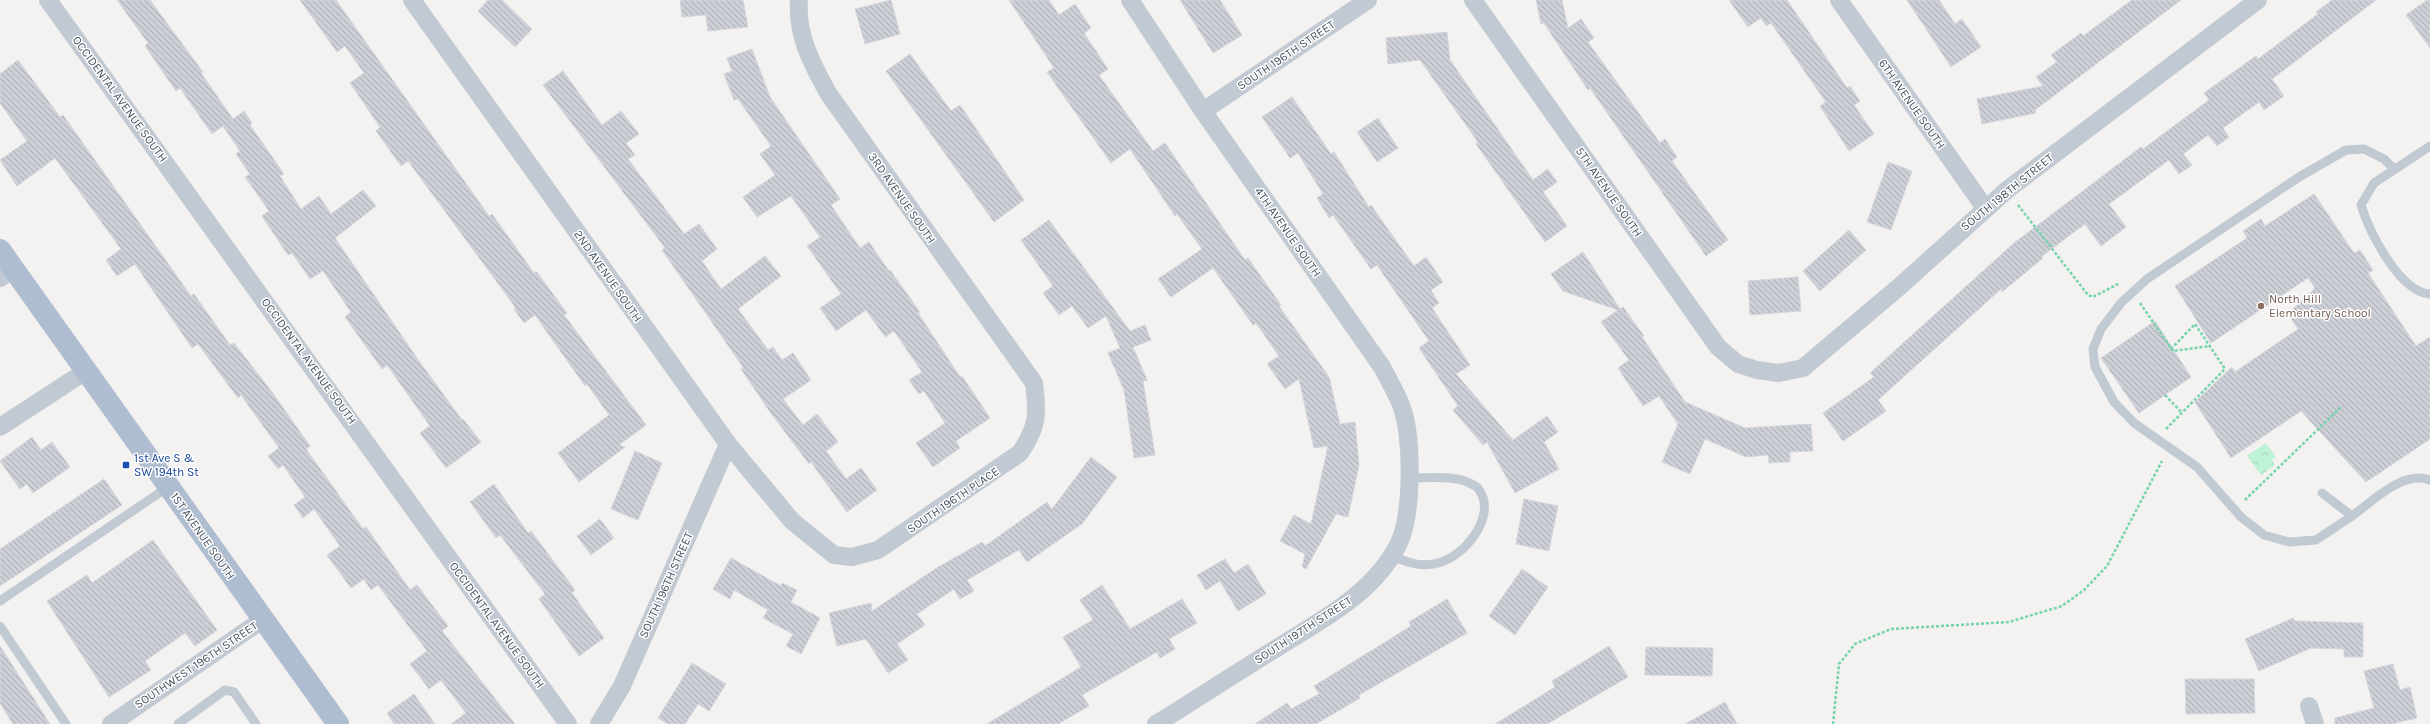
<svg xmlns="http://www.w3.org/2000/svg" width="2430" height="724" viewBox="0 0 2430 724" font-family="Karla,sans-serif">
<style>
.park{fill:url(#park-crowns)}
.building{fill:url(#building-back-hatch);stroke:#d5d6dd}
.lines{fill:none;stroke-linecap:round;stroke-linejoin:round}
.path{stroke:#73d4ad;stroke-width:2.5;stroke-dasharray:3 2;stroke-linecap:butt}
.service{stroke:#c1cad3;stroke-width:9}
.minor{stroke:#c1cad3;stroke-width:18}
.primary{stroke:#afbdd1;stroke-width:22}
.education-dot{fill:#8d6e63;stroke:#fff;stroke-width:1.5}
.transit-dot{fill:#1a4fb4;stroke:#fff;stroke-width:1.5}
.labels{text-anchor:middle;dominant-baseline:central;stroke-width:3;stroke-linejoin:round;paint-order:stroke}
.street-label{font-size:12px;fill:#475260;stroke:#fff}
.education-label{font-size:12px;fill:#785e54;stroke:#fff;text-anchor:start}
.transit-label{font-size:12px;fill:#164399;stroke:#fff;text-anchor:start}
</style>
<defs>
<pattern id="park-crowns" width="20" height="18" patternUnits="userSpaceOnUse"><rect width="20" height="18" fill="#bef3d7"/><path d="M2 6a3 3 0 1 1 6 0M12 15a3 3 0 1 1 6 0" fill="none" stroke="#a5d2bb"/></pattern>
<pattern id="building-back-hatch" width="6" height="6" patternUnits="userSpaceOnUse"><rect width="6" height="6" fill="#cdcfd7"/><path d="M-1 5l2 2M0 0l6 6M5-1l2 2" fill="none" stroke="#a8abb2"/></pattern>
</defs>
<rect width="100%" height="100%" fill="#f4f1f1"/>
<polygon class="park" points="2266,443 2276,457 2272,460 2275,465 2261,475 2247,456"/>
<g class="building">
<polygon points="117,0 150,0 203,72 201,73 233,119 244,111 252,123 250,125 284,174 280,176 301,209 319,196 331,214 363,190 376,206 335,238 419,361 462,420 463,419 481,442 446,468 420,433 430,426 387,365 382,369 345,317 351,312 323,271 310,279 292,253 288,255 262,216 269,211 245,177 250,174 236,154 240,151 223,126 212,134 180,88 176,91 145,46 148,43"/>
<polygon points="300,0 336,0 489,216 492,214 534,273 536,271 567,313 564,315 646,425 619,445 625,447 579,482 558,453 609,415 587,384 585,386 535,315 524,323 514,309 516,308 408,161 401,166 376,131 380,127 350,83 364,73 345,46 337,52"/>
<polygon points="488,0 502,0 532,29 515,47 478,11"/>
<polygon points="680,0 743,0 748,27 708,31 706,15 682,17"/>
<polygon points="891,0 900,34 865,44 855,9"/>
<polygon points="1009,0 1049,0 1059,15 1075,4 1091,28 1084,33 1108,69 1099,75 1153,151 1165,143 1245,260 1248,258 1281,305 1279,306 1329,377 1340,424 1355,422 1359,465 1348,517 1336,514 1306,569 1302,567 1305,554 1280,541 1294,515 1311,524 1328,446 1314,448 1299,379 1285,389 1267,364 1279,356 1256,323 1253,325 1213,268 1171,297 1158,279 1202,249 1177,214 1175,216 1130,149 1111,163 1047,72 1054,68"/>
<polygon points="1180,0 1220,0 1242,35 1213,53"/>
<polygon points="1536,0 1562,0 1568,28 1581,19 1594,38 1588,42 1660,143 1665,139 1677,157 1672,161 1728,240 1706,256 1590,88 1588,90 1544,23 1541,24"/>
<polygon points="1729,0 1787,0 1847,88 1850,86 1860,101 1854,105 1874,134 1849,151 1820,106 1826,102 1771,23 1766,26 1761,18 1748,27"/>
<polygon points="1907,0 1939,0 1955,24 1962,19 1981,47 1951,67"/>
<polygon points="2132,0 2181,0 2035,110 2036,113 1982,124 1977,99 2043,86 2036,77 2057,62 2051,55 2081,33 2083,36"/>
<polygon points="2332,0 2376,0 2272,79 2284,96 2264,110 2259,102 2223,128 2229,137 2217,146 2208,135 2183,154 2192,165 2179,174 2169,160 2109,204 2126,227 2101,246 2085,224 2042,256 2043,258 2002,292 2001,289 1878,400 1886,411 1843,441 1823,413 1874,377 1870,373 2014,243 2141,147 2143,149 2209,100 2204,93 2256,56 2258,59 2318,14 2316,12"/>
<polygon points="2427,0 2430,0 2430,48 2406,15"/>
<polygon points="1447,32 1450,60 1533,180 1548,169 1557,182 1543,192 1567,226 1545,242 1476,144 1478,142 1420,60 1388,64 1386,38"/>
<polygon points="752,49 770,97 840,199 831,205 860,248 869,242 889,271 890,270 920,312 918,313 960,377 962,376 990,418 956,441 960,448 933,467 916,443 945,423 924,391 919,394 909,380 922,372 894,331 885,337 866,310 836,331 820,308 841,294 807,246 820,237 791,196 757,217 743,197 775,175 760,154 771,146 738,99 734,100 724,74 732,71 727,58"/>
<polygon points="910,54 951,111 960,105 1024,200 994,222 886,71"/>
<polygon points="18,60 60,117 63,115 191,296 194,294 230,345 234,343 272,392 310,446 306,449 363,529 366,527 410,590 417,585 448,626 442,631 515,724 451,724 466,713 441,680 429,689 410,664 427,651 378,585 371,590 364,579 351,588 327,555 340,546 314,509 303,518 294,505 305,497 283,465 278,469 268,456 279,448 241,395 238,398 198,344 192,348 135,264 117,276 106,260 121,249 55,158 17,186 0,160 27,141 0,103 0,74"/>
<polygon points="563,71 602,125 621,111 639,134 626,143 635,155 628,159 684,234 699,224 717,249 702,261 721,289 765,256 781,276 738,309 768,350 773,347 782,360 793,353 811,380 783,399 803,425 817,414 838,442 826,451 846,479 861,468 877,490 847,512 811,462 809,464 770,412 741,369 743,367 662,250 665,248 543,85"/>
<polygon points="1292,97 1331,154 1334,152 1369,207 1371,205 1414,266 1426,257 1443,282 1431,290 1439,303 1432,308 1470,365 1456,374 1513,440 1547,416 1558,432 1544,442 1559,469 1515,493 1487,442 1483,445 1453,410 1458,406 1419,348 1429,341 1377,265 1371,269 1333,215 1329,218 1317,198 1323,194 1298,153 1290,158 1262,117"/>
<polygon points="1378,118 1398,148 1377,162 1357,132"/>
<polygon points="1888,162 1912,171 1891,230 1867,222"/>
<polygon points="2314,194 2354,253 2360,250 2373,270 2368,273 2416,346 2430,337 2430,439 2366,482 2301,411 2231,458 2195,402 2232,367 2235,372 2298,329 2288,314 2315,288 2308,278 2211,343 2175,286 2247,238 2243,231 2261,219 2265,226"/>
<polygon points="1049,220 1130,331 1145,325 1151,340 1133,347 1147,380 1143,381 1155,455 1134,458 1124,390 1108,353 1120,348 1106,316 1088,328 1072,306 1059,315 1043,293 1053,286 1021,240"/>
<polygon points="1849,230 1866,250 1820,291 1803,271"/>
<polygon points="1583,252 1620,309 1623,307 1644,336 1642,337 1685,402 1745,428 1811,424 1813,451 1790,452 1790,462 1769,463 1768,455 1746,457 1705,439 1690,474 1662,462 1678,424 1659,396 1643,406 1618,368 1629,360 1601,322 1618,310 1563,291 1551,274"/>
<polygon points="1798,277 1801,311 1750,315 1748,281"/>
<polygon points="2155,321 2191,377 2139,413 2101,358"/>
<polygon points="32,437 41,450 52,442 70,467 33,493 27,484 20,489 0,461"/>
<polygon points="635,451 662,463 638,520 611,509"/>
<polygon points="1091,457 1117,477 1082,524 1027,562 1019,550 967,580 974,591 960,599 954,589 917,614 925,625 897,644 908,660 888,673 866,639 837,646 829,613 871,603 872,611 935,569 982,542 985,546 1047,502 1052,509"/>
<polygon points="104,479 122,505 0,586 0,549"/>
<polygon points="494,484 528,533 531,531 575,590 572,593 604,638 579,656 539,599 545,594 500,535 496,538 470,502"/>
<polygon points="1524,499 1558,506 1549,551 1516,544"/>
<polygon points="600,519 614,538 591,555 577,536"/>
<polygon points="153,540 217,630 195,646 185,633 145,661 151,670 109,697 47,601 87,575 92,583"/>
<polygon points="731,558 781,586 782,583 797,590 791,602 820,618 801,654 786,646 793,634 763,618 768,610 734,590 730,599 713,589"/>
<polygon points="1225,559 1234,573 1248,564 1266,594 1238,611 1220,581 1206,590 1197,575"/>
<polygon points="1522,569 1548,587 1515,635 1489,616"/>
<polygon points="1102,585 1130,629 1182,599 1197,623 1169,639 1175,649 1160,658 1157,652 1082,695 1089,706 1058,724 987,724 1081,667 1063,637 1093,620 1080,600"/>
<polygon points="1447,599 1467,633 1359,695 1360,698 1316,724 1255,724 1287,703 1291,709 1319,694 1314,686 1411,626 1409,622"/>
<polygon points="2293,618 2295,621 2363,623 2363,657 2344,657 2344,649 2311,648 2259,671 2245,639"/>
<polygon points="0,646 50,724 13,724 0,703"/>
<polygon points="1609,646 1628,677 1547,724 1495,724 1555,687 1552,681"/>
<polygon points="1646,647 1713,648 1712,676 1645,675"/>
<polygon points="692,663 726,684 709,711 698,704 685,724 668,724 658,718"/>
<polygon points="2393,664 2400,690 2410,687 2417,718 2392,724 2335,724 2335,718 2374,708 2364,671"/>
<polygon points="2185,679 2254,679 2255,713 2186,714"/>
<polygon points="414,694 435,724 394,724 387,713"/>
<polygon points="1725,702 1737,724 1685,724"/>
</g>
<g class="lines">
<g class="path">
<polyline points="2018,205 2088,295 2093,297 2120,283"/>
<polyline points="2140,303 2173,351 2210,346"/>
<polyline points="2165,395 2182,413"/>
<polyline points="2166,429 2225,369 2195,324 2171,349"/>
<polyline points="2245,500 2341,407"/>
<polyline points="1833,724 1839,664 1855,644 1891,629 2009,622 2062,606 2084,590 2107,566 2162,461"/>
</g>
<g class="service">
<path d="M2430,146L2374,183L2361,205C2369,231 2399,292 2430,294"/>
<path d="M2322,493L2352,516C2373,501 2402,470 2430,480"/>
<polyline points="2352,516 2316,540 2289,542 2264,535 2241,517 2197,467 2134,423 2114,402 2095,367 2093,349 2101,329 2121,303 2147,279 2299,177 2346,150 2364,149 2384,159 2394,169"/>
<path d="M1391,556C1407,562 1421,568 1438,563C1464,557 1495,518 1481,493C1479,490 1478,487 1475,486C1458,474 1429,478 1409,478"/>
<polyline points="0,601 168,487"/>
<polyline points="0,626 66,724"/>
<polyline points="178,724 225,690 234,692 256,724"/>
</g>
<g class="minor">
<polyline points="48,0 568,724"/>
<path d="M412,0L728,444L792,521L834,555L852,557L878,550L1020,453C1038,426 1038,415 1034,383L828,93C812,64 796,34 799,0"/>
<path d="M1130,0L1203,111L1382,367C1388,379 1396,392 1401,405C1413,435 1413,516 1398,545C1372,596 1317,622 1272,651C1233,675 1195,700 1156,724"/>
<polyline points="1473,0 1718,347 1738,364 1757,370 1779,373 1803,368 1899,287 2007,190 2258,0"/>
<polyline points="1839,0 1985,208"/>
<polyline points="1203,111 1368,0"/>
<polyline points="0,278 13,269"/>
<polyline points="0,427 86,371"/>
<polyline points="2309,706 2315,724"/>
<polyline points="111,724 262,620"/>
<polyline points="599,724 622,686 728,444"/>
</g>
<polyline class="primary" points="0,250 338,724"/>
</g>
<circle class="education-dot" cx="2261" cy="306" r="4"/>
<rect class="transit-dot" x="122" y="461" width="8" height="8" rx="2"/>
<g class="labels">
<g class="street-label">
<text transform="translate(1286 55) rotate(-34)">SOUTH 196TH STREET</text>
<text transform="translate(120 99) rotate(54)">OCCIDENTAL AVENUE SOUTH</text>
<text transform="translate(1912 104) rotate(55)">6TH AVENUE SOUTH</text>
<text transform="translate(1609 192) rotate(55)">5TH AVENUE SOUTH</text>
<text transform="translate(2007 192) rotate(-39)">SOUTH 198TH STREET</text>
<text transform="translate(902 198) rotate(55)">3RD AVENUE SOUTH</text>
<text transform="translate(1288 232) rotate(55)">4TH AVENUE SOUTH</text>
<text transform="translate(608 276) rotate(55)">2ND AVENUE SOUTH</text>
<text transform="translate(309 361) rotate(54)">OCCIDENTAL AVENUE SOUTH</text>
<text transform="translate(953 500) rotate(-34)">SOUTH 196TH PLACE</text>
<text transform="translate(203 536) rotate(55)">1ST AVENUE SOUTH</text>
<text transform="translate(666 585) rotate(-66)">SOUTH 196TH STREET</text>
<text transform="translate(497 625) rotate(54)">OCCIDENTAL AVENUE SOUTH</text>
<text transform="translate(1303 630) rotate(-33)">SOUTH 197TH STREET</text>
<text transform="translate(196 665) rotate(-34)">SOUTHWEST 196TH STREET</text>
</g>
<g class="education-label">
<text x="2269" y="299">North Hill<tspan x="2269" dy="14">Elementary School</tspan></text>
</g>
<g class="transit-label">
<text x="134" y="458">1st Ave S &amp;<tspan x="134" dy="14">SW 194th St</tspan></text>
</g>
</g>
</svg>
